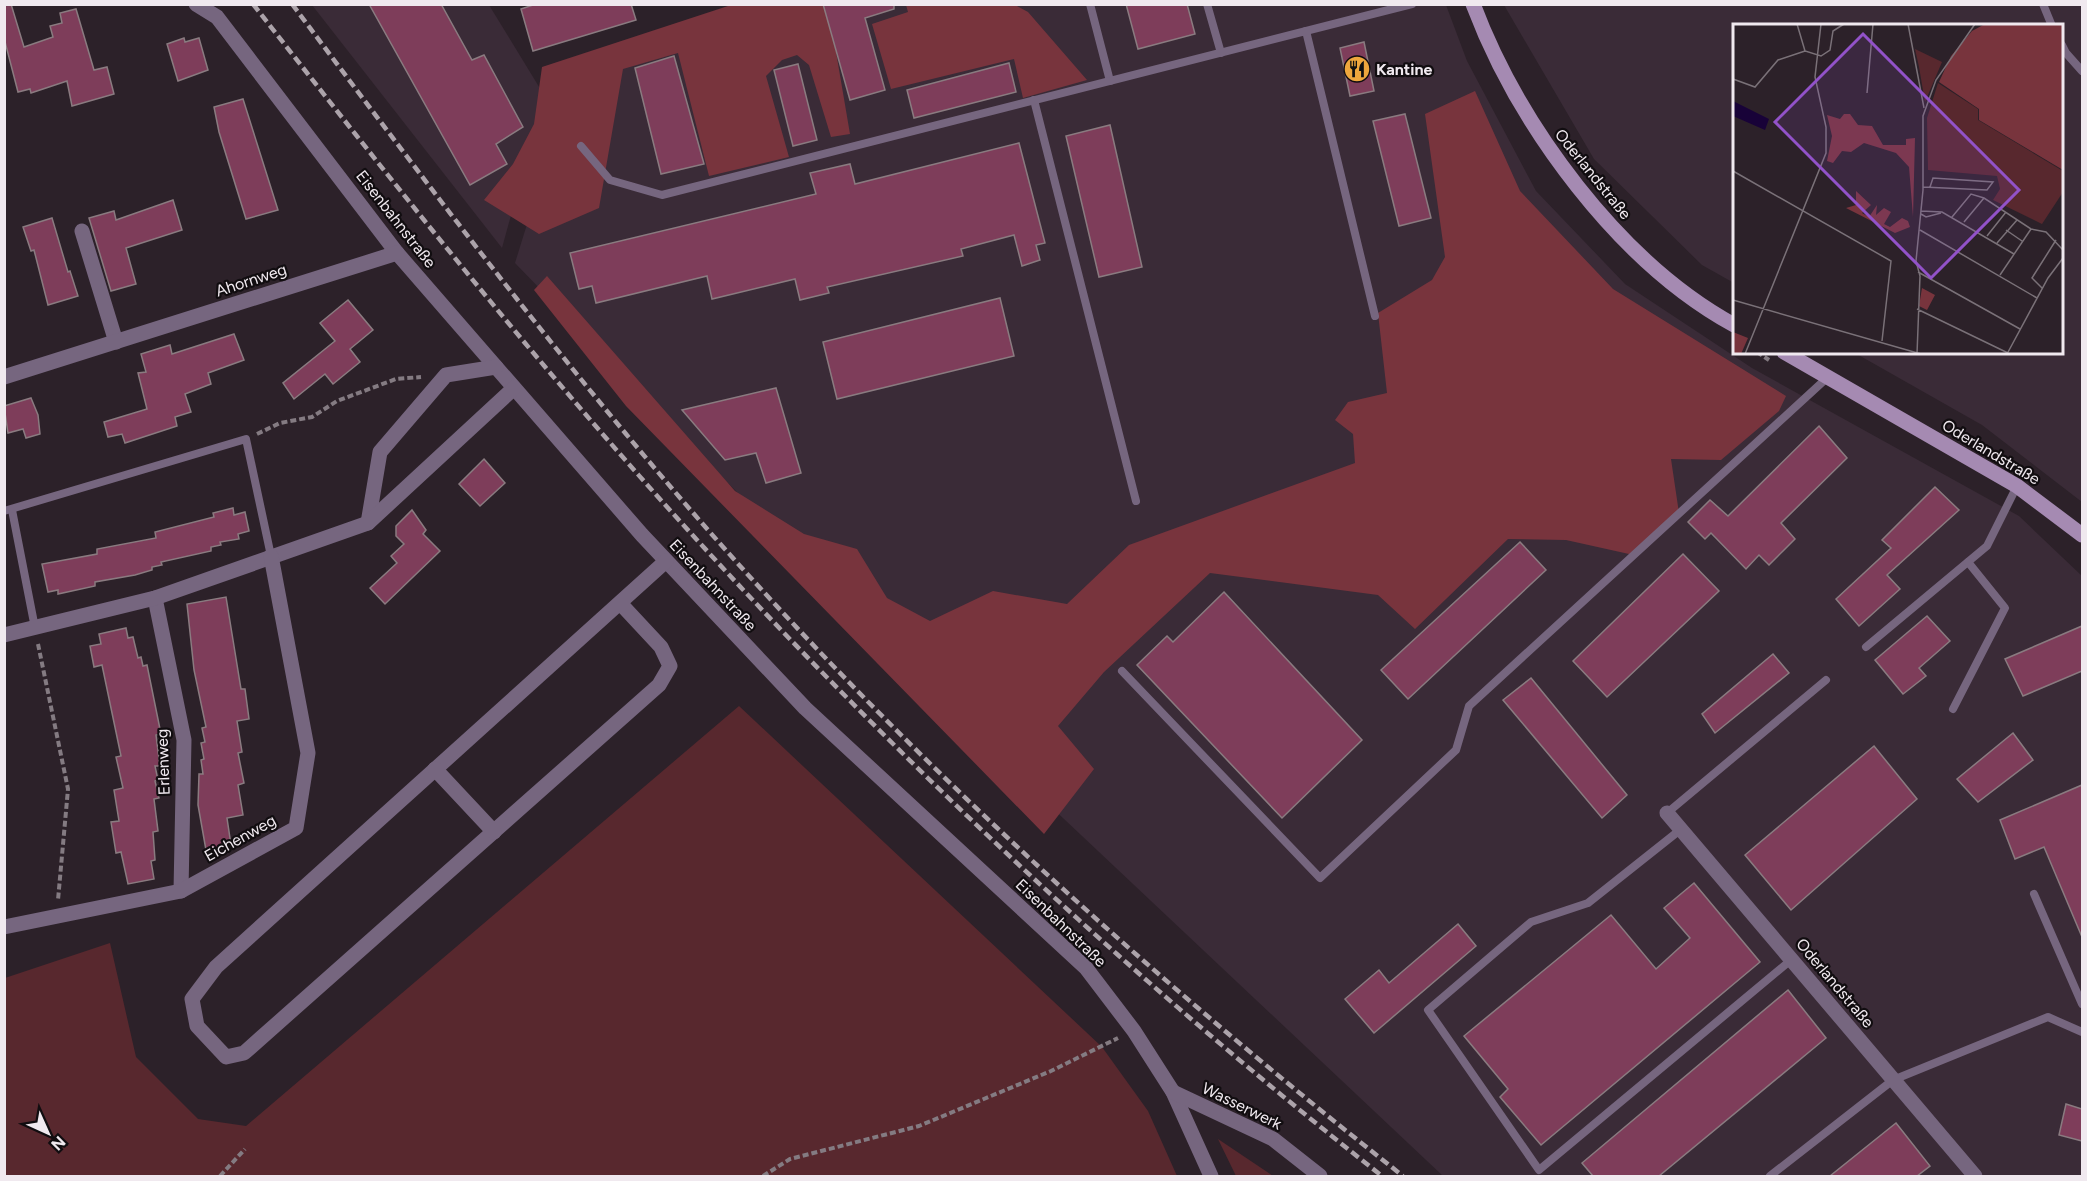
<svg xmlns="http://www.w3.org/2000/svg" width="2087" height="1181" viewBox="0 0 2087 1181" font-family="Figtree,sans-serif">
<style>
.built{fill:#3a2b37}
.green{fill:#58282e}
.forest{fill:#78343d}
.building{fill:#7e3d5a;stroke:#8a7b80;stroke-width:1.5}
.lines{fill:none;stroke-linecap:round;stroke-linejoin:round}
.path{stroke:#847b82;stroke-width:4;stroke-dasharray:6 3;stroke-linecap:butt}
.lane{stroke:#76667f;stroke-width:8}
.street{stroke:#76667f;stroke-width:15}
.secondary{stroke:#a58ab2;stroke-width:15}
.rail{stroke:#aca3aa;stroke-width:4.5;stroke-dasharray:9 4.5;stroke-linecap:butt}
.labels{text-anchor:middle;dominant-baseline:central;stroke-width:4.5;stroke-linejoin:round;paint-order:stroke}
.poi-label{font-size:16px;font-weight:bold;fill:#f0e9ef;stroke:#110d10;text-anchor:start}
.street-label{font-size:16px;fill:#f0e9ef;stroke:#110d10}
.inset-road{fill:none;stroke:#7a7178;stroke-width:1.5}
.view{fill:#9252c9;fill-opacity:0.15;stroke:#9252c9;stroke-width:3}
.inset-edge{fill:none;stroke:#f0e9ef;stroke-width:3}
</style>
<rect width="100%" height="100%" fill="#2c2129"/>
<g class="built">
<polygon points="312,5 489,5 544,95 502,248"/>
<polygon points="806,5 1446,5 1467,61 1536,191 1625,284 1752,368 2019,516 2082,576 2082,1176 1443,1176 941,703 515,263 572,79"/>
<polygon points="1504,5 2082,5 2082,502 1982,425 1855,353 2062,352 2062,26 1734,26 1734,283 1702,265 1594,159"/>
</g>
<g class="green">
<polygon points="739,706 1102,1047 1148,1111 1177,1176 5,1176 5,978 110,943 136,1057 198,1119 246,1126"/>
<polygon points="1218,1139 1273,1176 1236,1176"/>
</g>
<g class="forest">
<polygon points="731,5 828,5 850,134 831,137 809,65 797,55 782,60 766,76 789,157 709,176 678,53 623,69 599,208 539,234 484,200 513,164 534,124 542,67"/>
<polygon points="906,5 1015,5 1028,12 1087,80 1023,98 1014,59 891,89 872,24 908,12"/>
<polygon points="1475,91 1520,191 1613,289 1786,396 1779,411 1721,460 1671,459 1679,513 1638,556 1566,540 1508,539 1415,629 1378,595 1210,573 1104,672 1058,726 1094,769 1044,834 626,406 534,290 547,276 735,491 804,534 857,549 887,598 930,621 993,591 1067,604 1129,545 1355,463 1353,434 1335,420 1348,402 1387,393 1378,313 1432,280 1445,257 1425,114"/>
</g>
<g class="building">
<polygon points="4,4 11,4 24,47 53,37 50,26 62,23 60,13 76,9 94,70 107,67 114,94 72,106 67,81 31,93 30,89 18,92 4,38"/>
<polygon points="369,4 441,4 472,60 484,55 523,127 496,144 507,164 470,185"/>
<polygon points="536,4 631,4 636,20 533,51 521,9"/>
<polygon points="823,4 894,4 894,9 865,18 885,90 850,100"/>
<polygon points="1126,4 1187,4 1195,34 1138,49"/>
<polygon points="184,38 185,42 199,38 208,70 178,81 167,44"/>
<polygon points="1364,42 1374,91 1350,96 1340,48"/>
<polygon points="674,56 704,164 661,174 635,68"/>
<polygon points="1009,63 1016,92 914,118 907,90"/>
<polygon points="798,64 817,140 793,146 774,70"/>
<polygon points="243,99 278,210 246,219 219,132 214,107"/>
<polygon points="1405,114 1431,218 1399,226 1373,121"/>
<polygon points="1110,125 1142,267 1099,277 1066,136"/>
<polygon points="1019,143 1045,243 1036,245 1040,260 1022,266 1014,235 961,249 963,256 827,287 829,293 800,300 795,279 712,299 707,276 596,303 592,286 579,289 570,253 816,194 810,173 850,164 855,184"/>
<polygon points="173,200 182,230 126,248 136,284 111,291 89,218 114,211 116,220"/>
<polygon points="52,218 68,272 70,271 78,296 48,305 34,250 31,251 23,227"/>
<polygon points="1000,298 1014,356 837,399 823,342"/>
<polygon points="348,300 373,330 350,349 360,362 333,384 325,374 294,399 283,383 335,341 320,323"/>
<polygon points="234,334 244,360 208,373 211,384 185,394 191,412 175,417 177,426 125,443 122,434 108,437 104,422 147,409 138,373 146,372 141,354 170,345 172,354"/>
<polygon points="776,388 801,473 766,483 756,453 725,460 682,410"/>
<polygon points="31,398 38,415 40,434 26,438 23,429 8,433 4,406"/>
<polygon points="1819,426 1847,458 1781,523 1795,539 1769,565 1759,555 1746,569 1711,533 1705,539 1688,522 1710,500 1728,516"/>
<polygon points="484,459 505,483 480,506 459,484"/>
<polygon points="1935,487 1959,510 1887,575 1900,589 1859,626 1836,599 1891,548 1882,540"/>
<polygon points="233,508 234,515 245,512 249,531 238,534 239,539 220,542 221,545 211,547 211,551 161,562 162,565 152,567 152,570 135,575 95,582 95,586 58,594 58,590 48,592 42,564 97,554 97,549 156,538 155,532 214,517 213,513"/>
<polygon points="412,510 426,530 423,534 440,551 385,604 370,588 397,563 391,556 404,544 396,536 396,526"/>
<polygon points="1520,542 1546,570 1408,699 1381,670"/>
<polygon points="1683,554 1719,591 1607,697 1573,661"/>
<polygon points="1224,592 1362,740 1282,818 1137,665 1167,636 1173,642"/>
<polygon points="226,597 241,689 245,689 249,719 237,721 242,752 238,753 244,783 238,785 243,815 227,818 231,845 206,850 198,805 199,774 203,774 201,760 204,759 201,743 205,742 202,728 206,727 194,670 187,604"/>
<polygon points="1927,616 1950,641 1919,668 1926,676 1903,694 1875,660"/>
<polygon points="2082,626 2082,671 2023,696 2005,659"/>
<polygon points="126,628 128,638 133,637 138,658 141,657 143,666 147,665 161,734 156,735 160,766 155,766 158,780 155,781 159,798 154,799 158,831 153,832 155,860 151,861 154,879 128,884 121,852 116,853 111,822 119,821 114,790 123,788 116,757 121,756 102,665 94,667 90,646 101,644 99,634"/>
<polygon points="1773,654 1789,673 1715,733 1702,714"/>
<polygon points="1531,678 1627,795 1602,818 1503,700"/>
<polygon points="2013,733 2033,760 1978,802 1957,779"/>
<polygon points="1874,746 1917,799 1791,910 1745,855"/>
<polygon points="2082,785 2082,937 2044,847 2015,859 2000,820"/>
<polygon points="1694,883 1760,962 1541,1145 1500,1097 1508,1089 1464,1036 1611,915 1656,969 1690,938 1664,908"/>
<polygon points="1458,924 1476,946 1374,1033 1345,999 1379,970 1389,983"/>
<polygon points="1788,990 1826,1038 1659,1176 1593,1176 1582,1163"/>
<polygon points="2066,1104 2082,1109 2082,1141 2059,1135"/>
<polygon points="1896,1123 1930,1166 1917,1176 1830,1176"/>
</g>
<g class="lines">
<g class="path">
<polyline points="1757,352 1769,360"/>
<polyline points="257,434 280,423 312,417 337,401 396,379 421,377"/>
<polyline points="38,644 68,789 58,900"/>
<polyline points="220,1176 245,1149"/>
<polyline points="763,1176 790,1159 919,1126 1051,1071 1118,1038"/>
</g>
<g class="lane">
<polyline points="1090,4 1110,81"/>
<polyline points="1207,4 1221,53"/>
<polyline points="2043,4 2052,26"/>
<polyline points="1306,31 1375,316"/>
<polyline points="2062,45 2066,53 2082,71"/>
<polyline points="1034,100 1136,501"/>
<polyline points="581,146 610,180 662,195 1412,4"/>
<polyline points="12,510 35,628"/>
<polyline points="4,511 246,439 271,556"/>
<polyline points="1866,647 1987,546 2017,486"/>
<polyline points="1122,671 1320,878 1456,750 1469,706 1828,377"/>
<polyline points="1953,709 2005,608 1968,562"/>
<polyline points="1667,813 1826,680"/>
<polyline points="1680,830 1588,903 1531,922 1428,1010 1539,1170 1791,960"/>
<polyline points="2034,894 2082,1004"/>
<polyline points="1770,1176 1893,1080 2048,1017 2082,1032"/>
</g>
<g class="street">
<polyline points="196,4 217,17 397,253 642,535 805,708 1086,968 1134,1031 1173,1092 1211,1176"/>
<polyline points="82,231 116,342"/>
<polyline points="4,377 397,253"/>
<polyline points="368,523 380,452 446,375 496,367"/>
<polyline points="155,598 184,740 181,891"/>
<polyline points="620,603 661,647 670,666 659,685 244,1053 226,1057 197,1026 192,999 216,967 666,561"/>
<polyline points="4,635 155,598 368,523 514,388"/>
<polyline points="435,769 494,832"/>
<polyline points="1667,813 1975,1176"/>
<polyline points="4,927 181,891 296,828 308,753 271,556"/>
<polyline points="1173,1092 1273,1139 1320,1176"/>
</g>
<g class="secondary">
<path d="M1473,4C1519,126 1619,262 1734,325"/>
<polyline points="1784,352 2017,486 2082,535"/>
</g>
<g class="rail">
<path d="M253,4C393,183 534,361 687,529C900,763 1133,980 1382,1176"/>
<path d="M292,4C424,180 556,356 701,522C910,761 1154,980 1403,1176"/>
</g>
</g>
<defs>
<symbol id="restaurant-disc" viewBox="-11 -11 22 22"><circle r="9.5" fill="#eea73d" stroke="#110d10"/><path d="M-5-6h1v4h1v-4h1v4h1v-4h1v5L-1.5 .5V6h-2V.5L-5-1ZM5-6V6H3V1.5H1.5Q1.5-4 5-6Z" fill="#111"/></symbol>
</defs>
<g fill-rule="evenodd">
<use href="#restaurant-disc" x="1342" y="54" width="30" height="30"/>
</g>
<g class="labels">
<g class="poi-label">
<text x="1376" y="69">Kantine</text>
</g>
<g class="street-label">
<text transform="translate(1593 174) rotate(51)">Oderlandstraße</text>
<text transform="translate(396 219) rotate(52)">Eisenbahnstraße</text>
<text transform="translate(251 280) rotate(-18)">Ahornweg</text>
<text transform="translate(1991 452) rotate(31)">Oderlandstraße</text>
<text transform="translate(713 585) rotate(47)">Eisenbahnstraße</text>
<text transform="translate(163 762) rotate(-92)">Erlenweg</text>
<text transform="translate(240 838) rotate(-29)">Eichenweg</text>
<text transform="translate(1061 923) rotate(44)">Eisenbahnstraße</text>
<text transform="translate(1835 983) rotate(50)">Oderlandstraße</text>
<text transform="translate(1242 1106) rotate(26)">Wasserwerk</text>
</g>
</g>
<g transform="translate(1733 24)">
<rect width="330" height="330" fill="#2c2129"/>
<path d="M182,25L209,38L192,78L186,43ZM205,59L245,85V96L330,147V168L309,200L260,176L267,165L264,152L195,146L194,94Z" fill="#58282e"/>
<path d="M252,0H330V146L246,96V85L206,58L218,32L239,7ZM111,90H117L125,101L139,102L150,121H173V115L182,114L180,193L176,143L163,129L131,119L118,128L109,127L100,139L94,137L99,112L94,91L107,95ZM123,167L138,181L129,189L136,193L144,181L143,191L151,184L158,188L151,200L157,203L169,194L175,197L177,203L162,209L113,184L123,181ZM189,264L202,271L194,286L186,282ZM0,308L15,314L8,330H0Z" fill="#78343d"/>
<path d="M0,77L36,95L32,106L0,92Z" fill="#180238"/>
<path class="inset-road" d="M64,0L72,27L88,32L97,26L100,7L111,0M175,0L191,84M0,55L22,63L45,36L72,27M134,69L140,0M0,147L158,237L149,317M190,163L254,166L260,158L200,154L197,163M188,187L209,188L281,230M188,190L193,193L208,189M219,193L238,170L251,174L298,205L313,208L330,226M231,198L251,174M187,206L304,274M273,206L289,217M254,212L273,188M264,219L284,196M185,248L287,305M267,251L298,205M309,264L299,254L323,216M0,276L188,330M184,285L275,329M12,330L93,129V103L82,53L88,0M184,330L187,252L183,237L190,166V92L203,56L242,0M274,330L315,254L330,234"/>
<path class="view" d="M130,10L286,166L198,254L42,98Z"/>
<rect width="330" height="330" class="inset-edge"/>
</g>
<rect width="2087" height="1181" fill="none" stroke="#f0e9ef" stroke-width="12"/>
<g transform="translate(48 1133) rotate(135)" stroke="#110d10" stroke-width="4.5" paint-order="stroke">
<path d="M0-4.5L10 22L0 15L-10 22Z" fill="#f0e9ef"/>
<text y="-9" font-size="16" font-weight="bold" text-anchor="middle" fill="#f0e9ef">N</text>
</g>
</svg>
